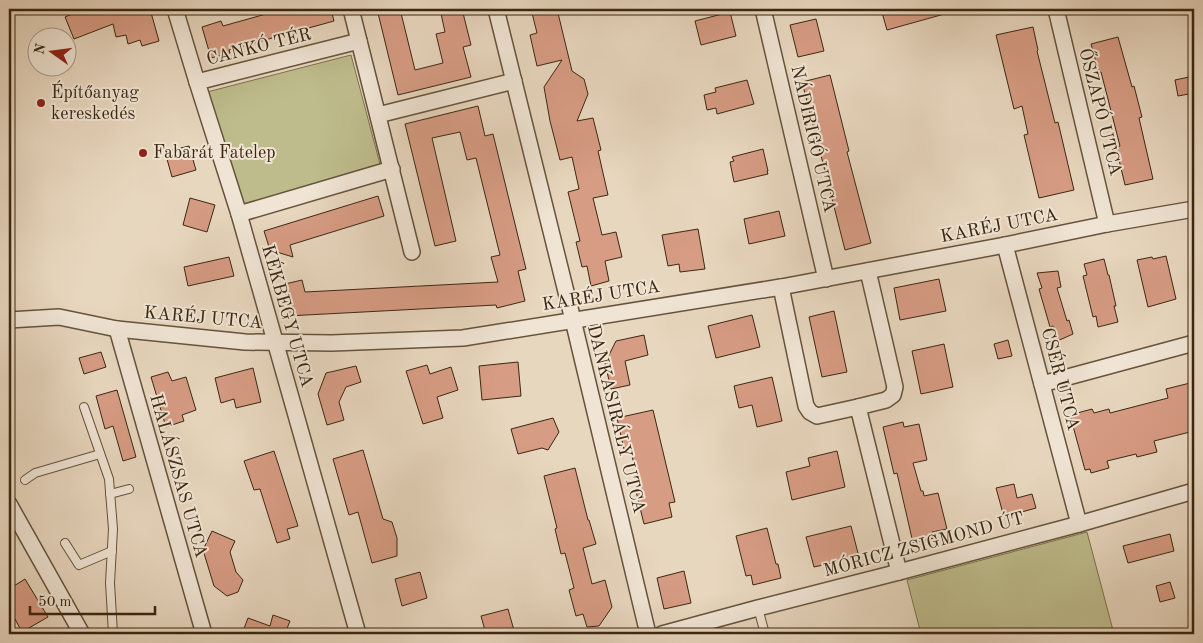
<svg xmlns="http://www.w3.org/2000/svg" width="1203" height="643" viewBox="0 0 1203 643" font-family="'Old Standard TT',serif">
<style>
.green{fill:#bebc8c;stroke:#7c724e}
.building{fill:#d79c84;stroke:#3b2711}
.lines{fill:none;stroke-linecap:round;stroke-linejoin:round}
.lane-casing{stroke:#66533c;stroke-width:10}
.street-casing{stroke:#66533c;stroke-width:18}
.lane{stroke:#f0e5d5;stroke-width:8}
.street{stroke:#f0e5d5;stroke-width:15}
.poi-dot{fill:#8f2418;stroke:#f0e5d5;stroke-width:2}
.labels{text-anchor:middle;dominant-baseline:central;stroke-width:4;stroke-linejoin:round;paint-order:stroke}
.street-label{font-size:18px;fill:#3b2711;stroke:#f0e5d5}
.poi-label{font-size:18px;fill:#3b2711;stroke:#f0e5d5;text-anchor:start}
</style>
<rect width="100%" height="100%" fill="#e8d7bf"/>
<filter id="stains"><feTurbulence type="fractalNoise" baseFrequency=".004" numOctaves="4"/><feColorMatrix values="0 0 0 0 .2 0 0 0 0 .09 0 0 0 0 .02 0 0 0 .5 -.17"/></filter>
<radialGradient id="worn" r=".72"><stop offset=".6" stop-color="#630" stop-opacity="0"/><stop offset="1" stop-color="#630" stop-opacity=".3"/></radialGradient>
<g class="green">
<polygon points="351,55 380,164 242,205 207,92"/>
<polygon points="1087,532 1114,634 921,634 907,580"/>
</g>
<g class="building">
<polygon points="84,9 150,9 159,41 142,46 140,40 128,44 126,35 116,37 113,24 74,39 65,17"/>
<polygon points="284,9 331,9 334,21 229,50 230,53 211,58 202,27 221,21 223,26"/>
<polygon points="377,9 400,9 415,70 443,63 436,34 445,32 440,9 462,9 471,45 463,47 471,77 398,95"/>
<polygon points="531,9 557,9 572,71 584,79 588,94 577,121 593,118 601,150 598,151 608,195 593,198 602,235 616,232 622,257 605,261 609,281 591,286 587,266 582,267 576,242 580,241 568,192 579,189 572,157 560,160 550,121 544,87 562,60 537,66 530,35 537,33"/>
<polygon points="881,9 948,9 948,13 887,30"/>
<polygon points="730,12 736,36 701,45 695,21"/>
<polygon points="816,19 824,51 798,57 790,25"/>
<polygon points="1033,27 1038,50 1037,51 1055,123 1058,122 1074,190 1039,198 1024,135 1028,134 1022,106 1014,109 996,35"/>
<polygon points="1118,37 1132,87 1134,86 1142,117 1139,118 1153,179 1125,185 1116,147 1120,146 1101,72 1099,73 1091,44"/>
<polygon points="830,75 849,151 847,152 871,243 845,250 826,175 802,82"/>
<polygon points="1194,76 1194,93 1178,96 1175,80"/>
<polygon points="747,80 754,104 717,114 716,108 707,110 704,95 716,92 715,88"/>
<polygon points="478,106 485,136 493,134 526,269 518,271 525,301 497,308 496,305 287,316 285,284 302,280 305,292 498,282 491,257 500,255 476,158 467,160 460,132 432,138 456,241 435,246 405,124"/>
<polygon points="189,146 196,170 172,177 165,152"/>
<polygon points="763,149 768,171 767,171 768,174 734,182 730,162 734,161 732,157"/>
<polygon points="378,196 384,216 290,245 293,257 270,250 264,231"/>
<polygon points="190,198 215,205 207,232 183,225"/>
<polygon points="779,211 785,236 749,244 744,219"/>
<polygon points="698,229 705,269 680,272 679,264 668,266 662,235"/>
<polygon points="1166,256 1176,299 1148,307 1137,260 1152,257 1153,259"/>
<polygon points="229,257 234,276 188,286 184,267"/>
<polygon points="1104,259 1108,275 1109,275 1116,306 1114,306 1118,322 1098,327 1096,316 1093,317 1083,276 1087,275 1084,264"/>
<polygon points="1058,271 1061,287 1057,288 1067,321 1069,320 1073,334 1055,342 1053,326 1050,327 1039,289 1042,288 1037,273"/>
<polygon points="939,279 946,311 900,320 894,288"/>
<polygon points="834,311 847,372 822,377 809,317"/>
<polygon points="752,315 760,347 716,358 708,326"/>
<polygon points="644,335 648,355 625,361 630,385 611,389 605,363 616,341"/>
<polygon points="1008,340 1012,356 998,359 994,344"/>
<polygon points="944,344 953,387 921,394 912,351"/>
<polygon points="101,352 106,367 84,374 79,358"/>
<polygon points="518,362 521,396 482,400 479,366"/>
<polygon points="427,365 430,374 451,367 458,390 437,397 443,418 423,424 406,371"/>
<polygon points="356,366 361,382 346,387 339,402 344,420 327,425 318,394 326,373"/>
<polygon points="253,368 261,402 236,408 234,399 221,403 215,378"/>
<polygon points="168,372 172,381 186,377 196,410 182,415 184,421 166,427 151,377"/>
<polygon points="772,377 782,421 757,427 752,405 739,408 734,386"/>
<polygon points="1194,382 1194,431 1154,441 1157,452 1137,457 1136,454 1107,461 1109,468 1091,473 1090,469 1085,470 1070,415 1092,409 1094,413 1109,409 1110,413 1168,398 1166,389"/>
<polygon points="117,390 136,457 123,461 113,426 105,429 96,396"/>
<polygon points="653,410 675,502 669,503 672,517 644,524 634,483 638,482 630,447 624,449 617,418"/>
<polygon points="553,418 559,432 548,450 542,448 518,454 511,429"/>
<polygon points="903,422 904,427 919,424 927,460 913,463 921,491 923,491 924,496 938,493 947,529 932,532 934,538 913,543 897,473 894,474 883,427"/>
<polygon points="363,450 383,519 392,522 397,538 397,556 372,563 358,512 349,515 333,459"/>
<polygon points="274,451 298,526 287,529 290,539 277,543 260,489 254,490 244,461"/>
<polygon points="837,451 845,487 792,500 786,472 810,466 808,458"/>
<polygon points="575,468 588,520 589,520 596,544 583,548 592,584 605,580 612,607 599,626 587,627 583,614 576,616 569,590 574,588 565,553 561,554 555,529 557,528 544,476"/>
<polygon points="1014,484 1017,498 1032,494 1036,508 1004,517 996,488"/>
<polygon points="851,526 859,557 814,567 806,537"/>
<polygon points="767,528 776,564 778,564 781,578 753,585 751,575 746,576 736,536"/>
<polygon points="212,531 235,541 230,552 236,572 243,580 238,592 227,596 214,586 203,550"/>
<polygon points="1170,534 1174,551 1128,563 1123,546"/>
<polygon points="684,571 691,603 664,609 657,578"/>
<polygon points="420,572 427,598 402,606 395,579"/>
<polygon points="25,579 48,617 22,632 9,608 9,589"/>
<polygon points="1170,582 1175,598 1160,602 1156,586"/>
<polygon points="508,609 515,634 486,634 481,616"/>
<polygon points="273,615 290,621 286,631 288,632 288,634 242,634 248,618 270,626"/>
</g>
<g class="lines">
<defs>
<g id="lane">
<polyline points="84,407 109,479 113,529 110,583 113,634"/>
<polyline points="25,480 35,473 100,454"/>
<polyline points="110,494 129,489"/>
<polyline points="65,543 79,565 112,551"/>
<polyline points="758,608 765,634"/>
</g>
<g id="street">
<polyline points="175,9 197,82 239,214 358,634"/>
<polyline points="351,9 412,252"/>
<polyline points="496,9 573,320 648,634"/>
<polyline points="763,9 826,279"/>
<polyline points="1056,9 1107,224"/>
<polyline points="197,82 359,41"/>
<polyline points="378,115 514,81"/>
<polyline points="239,214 392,169"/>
<polyline points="1005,245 1079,524"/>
<polyline points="868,271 895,387 893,395 886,400 858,407 899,572"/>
<polyline points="781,287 806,406 810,412 817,416 858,407"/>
<polyline points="9,320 59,317 117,329 245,342 332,343 463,338 781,287 1005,245 1107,224 1194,209"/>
<polyline points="117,329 204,634"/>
<polyline points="1042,384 1194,343"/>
<polyline points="9,504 82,634"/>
<polyline points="662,634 758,608 899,572 1079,524 1194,491"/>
</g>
</defs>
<use href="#lane" class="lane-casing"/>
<use href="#street" class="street-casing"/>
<use href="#lane" class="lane"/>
<use href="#street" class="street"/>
</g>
<g class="poi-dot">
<circle cx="41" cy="103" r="5"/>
<circle cx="143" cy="153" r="5"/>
</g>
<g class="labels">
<g class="street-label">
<text transform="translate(259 47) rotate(-14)">CANKÓ TÉR</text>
<text transform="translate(1100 112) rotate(76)">ŐSZAPÓ UTCA</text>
<text transform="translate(813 139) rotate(77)">NÁDIRIGÓ UTCA</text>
<text transform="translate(999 226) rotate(-11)">KARÉJ UTCA</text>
<text transform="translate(601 296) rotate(-9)">KARÉJ UTCA</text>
<text transform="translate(287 316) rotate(74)">KÉKBEGY UTCA</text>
<text transform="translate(203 318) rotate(5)">KARÉJ UTCA</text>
<text transform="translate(1060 379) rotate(75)">CSÉR UTCA</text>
<text transform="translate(616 419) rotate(76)">DANKASIRÁLY UTCA</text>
<text transform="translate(178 476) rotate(74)">HALÁSZSAS UTCA</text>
<text transform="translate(924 545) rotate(-15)">MÓRICZ ZSIGMOND ÚT</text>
</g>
<g class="poi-label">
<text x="51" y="93">Építőanyag<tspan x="51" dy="21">kereskedés</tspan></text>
<text x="153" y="153">Fabarát Fatelep</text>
</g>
</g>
<rect width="1203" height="643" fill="none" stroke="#e8d7bf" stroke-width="30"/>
<rect x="10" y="10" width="1183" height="623" fill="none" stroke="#3b2711" stroke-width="2.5"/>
<rect x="15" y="15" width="1173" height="613" fill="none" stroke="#3b2711"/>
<g transform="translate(52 52) rotate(284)"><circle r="24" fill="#f0e5d5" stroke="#a89987"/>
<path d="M0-4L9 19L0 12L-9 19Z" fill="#8f2418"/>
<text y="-8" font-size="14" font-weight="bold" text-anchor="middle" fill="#3b2711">N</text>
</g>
<path d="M30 606v8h125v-8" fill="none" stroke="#3b2711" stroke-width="2.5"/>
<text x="38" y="606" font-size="15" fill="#3b2711" stroke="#f0e5d5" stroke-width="4" paint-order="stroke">50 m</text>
<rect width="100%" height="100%" filter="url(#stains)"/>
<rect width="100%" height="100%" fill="url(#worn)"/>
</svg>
